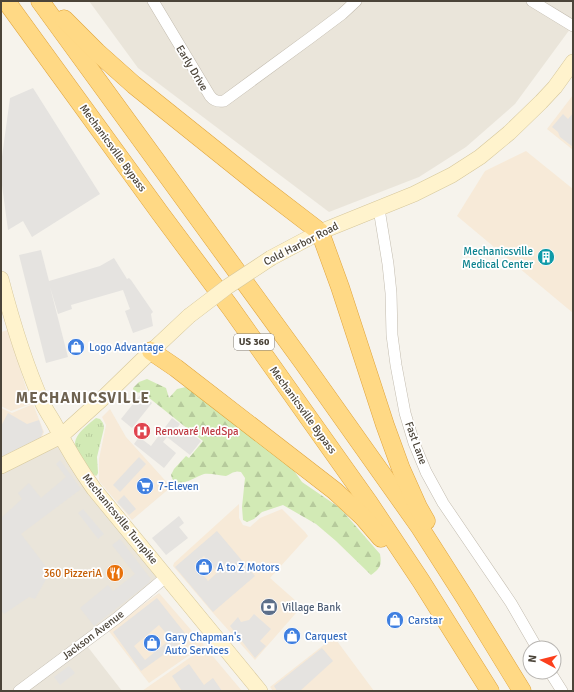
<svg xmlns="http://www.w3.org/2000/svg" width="574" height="692" viewBox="0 0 574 692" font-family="Signika,sans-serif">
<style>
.residential{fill:#eae5da}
.commercial{fill:#f7ead8}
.grass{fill:url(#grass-tufts)}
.forest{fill:url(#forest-firs)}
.parking{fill:#e5e3e0;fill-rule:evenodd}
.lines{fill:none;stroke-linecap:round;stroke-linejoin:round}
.minor-casing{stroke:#c2bbae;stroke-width:12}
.secondary-casing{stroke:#d6c79b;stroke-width:16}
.trunk-casing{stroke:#e0a43c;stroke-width:19}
.minor{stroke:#fff;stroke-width:11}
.secondary{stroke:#fff3cd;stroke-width:15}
.trunk{stroke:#ffd985;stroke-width:18}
.secondary-bridge-casing{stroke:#d6c79b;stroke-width:16;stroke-linecap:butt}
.secondary-bridge{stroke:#fff3cd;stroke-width:15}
.labels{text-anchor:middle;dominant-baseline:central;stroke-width:3.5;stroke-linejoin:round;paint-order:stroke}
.shield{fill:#fff;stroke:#817c74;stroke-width:1}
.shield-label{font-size:10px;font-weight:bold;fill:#4b4439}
.street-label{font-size:11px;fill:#4b4439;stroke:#fff}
.culture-label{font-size:11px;fill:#0d838f;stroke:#fff;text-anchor:end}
.shop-label{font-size:11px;fill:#366cbe;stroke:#fff;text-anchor:start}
.health-label{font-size:11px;fill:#be3a42;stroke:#fff;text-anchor:start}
.food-label{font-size:11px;fill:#c56008;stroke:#fff;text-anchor:end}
.service-label{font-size:11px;fill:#4e5e75;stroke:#fff;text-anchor:start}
.district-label{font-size:15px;font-weight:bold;letter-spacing:1px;fill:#6e6250;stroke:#fff}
</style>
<defs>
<pattern id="grass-tufts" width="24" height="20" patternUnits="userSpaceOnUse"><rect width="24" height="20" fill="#d2eab5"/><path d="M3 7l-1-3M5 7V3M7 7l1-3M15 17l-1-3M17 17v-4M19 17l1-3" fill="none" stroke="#b6ca9c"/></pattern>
<pattern id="forest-firs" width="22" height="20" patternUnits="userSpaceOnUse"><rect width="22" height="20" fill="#d2eab5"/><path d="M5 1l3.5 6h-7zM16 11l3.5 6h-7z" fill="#b6ca9c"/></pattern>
</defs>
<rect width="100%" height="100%" fill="#f6f3ec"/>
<g class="residential">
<polygon points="89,1 573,1 573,25 515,104 466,147 419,177 329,212 138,68"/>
<polygon points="61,436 166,577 84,642 122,691 1,691 1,459"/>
</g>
<g class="commercial">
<polygon points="573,95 573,150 547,129"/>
<polygon points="526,151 573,189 573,313 457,216 485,171"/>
<polygon points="8,330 31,404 11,411 1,406 1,332"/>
<polygon points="33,404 44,432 41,439 1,458 1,408 12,413"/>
<polygon points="110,409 126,437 171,487 132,520 99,481 99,459 106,425 102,417"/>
<polygon points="239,504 239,518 243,525 250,527 260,518 282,509 305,532 308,536 270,578 296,601 299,607 296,613 255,660 213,613 173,566 174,563"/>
<polygon points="159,593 204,645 149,683 108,630"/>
<polygon points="334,637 374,691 273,691 270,687"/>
<polygon points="205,647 242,691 142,691"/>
</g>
<path class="grass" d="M96,418L100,419L103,423L104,428L97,457L98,473L97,475L96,476L93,474C72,447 65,442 96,418Z"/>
<path class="forest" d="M147,379L166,388L169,398L177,389L186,387L290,465L302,482L340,508L380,554C382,565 380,569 371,575L336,541L316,524L283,505L262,512L254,519L247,522L243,520L242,507L245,478L241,472C239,472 237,471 235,472C232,472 229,475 226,476C220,476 211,473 204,474C194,477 175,492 171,475L174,469L186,456L189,458L203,441L143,393L134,392L133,388L139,382Z"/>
<g class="parking">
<polygon points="33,88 100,194 32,237 23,221 8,230 1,178 1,164 10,98"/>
<polygon points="573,113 573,147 560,137 558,132 552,127 563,114 568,119"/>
<polygon points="41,250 49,281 100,266 114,258 127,279 129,278 131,280 153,312 151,314 153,326 133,333 125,311 130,309 123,290 71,305 72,309 58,314 50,287 68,357 46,363 19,255"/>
<polygon points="141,394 152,403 132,428 121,419"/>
<polygon points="8,413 27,424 39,420 43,432 40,439 1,457 1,426"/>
<polygon points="172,418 180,424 174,432 179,437 186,429 201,441 190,455 167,437 163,442 176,453 164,468 134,444 139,437 151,446"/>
<polygon points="139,457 146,464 120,492 113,485"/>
<polygon points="60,460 81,489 21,534 50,572 35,599 29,597 4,614 1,610 1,518 22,499 18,493 29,483 41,498 66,477 56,464"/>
<polygon points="124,495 136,509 129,515 117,502"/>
<polygon points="83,509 104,534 98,539 78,513"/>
<polygon points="179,516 184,523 179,527 188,538 166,555 152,538"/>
<path d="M217,531L255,576L213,612L175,567ZM204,556L218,572L208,581L194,564Z"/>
<polygon points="120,539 151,579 149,581 150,582 94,626 80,608 108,585 113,591 135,574 112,545"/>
<path d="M157,598L188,637L141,671L113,632ZM159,625L171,639L145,660L134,646Z"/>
<polygon points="254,614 271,629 260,641 266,646 255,658 230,626 238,617 241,622 249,620"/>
<polygon points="322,648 333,661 300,691 277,691 274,686"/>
<polygon points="189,664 204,685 213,678 222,691 182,691 172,676"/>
<polygon points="69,666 75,673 60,685 54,677"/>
</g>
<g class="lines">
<defs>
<g id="minor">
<path d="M153,1L210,96C214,101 218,102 224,101L310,38L342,14L356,1"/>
<polyline points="532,1 573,26"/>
<polyline points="379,209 388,264 391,293 392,335 396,365 405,413 414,443 426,472 443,503 511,603 537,648"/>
<polyline points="550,672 562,691"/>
<polyline points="19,691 117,618 166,577"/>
</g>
<g id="secondary">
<polyline points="271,258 320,232 414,194 452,175 480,157 509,133 541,102 555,87 573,62"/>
<path d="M1,279C12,321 24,362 42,402C45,409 50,416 54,423C66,446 79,468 94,489L260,691"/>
<polyline points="1,466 61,436 102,399 140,362 189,316"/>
</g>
<g id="trunk">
<polyline points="6,1 160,213 230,307 369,503 421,581 490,691"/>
<polyline points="40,1 302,361 419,526 465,598 522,691"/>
<polyline points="64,19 97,52 134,85 260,186 320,232 340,287 385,425 401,469 418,507 426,521"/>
<polyline points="151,351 176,368 335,491 363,517 381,538"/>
</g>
</defs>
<use href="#minor" class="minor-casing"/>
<use href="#secondary" class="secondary-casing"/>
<use href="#trunk" class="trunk-casing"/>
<use href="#minor" class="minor"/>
<use href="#secondary" class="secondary"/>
<use href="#trunk" class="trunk"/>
<defs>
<polyline id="secondary-bridge" points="189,316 227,287 271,258"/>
</defs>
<use href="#secondary-bridge" class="secondary-bridge-casing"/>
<use href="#secondary-bridge" class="secondary-bridge"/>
</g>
<defs>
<symbol id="building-disc" viewBox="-11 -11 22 22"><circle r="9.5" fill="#0f9aa8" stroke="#fff"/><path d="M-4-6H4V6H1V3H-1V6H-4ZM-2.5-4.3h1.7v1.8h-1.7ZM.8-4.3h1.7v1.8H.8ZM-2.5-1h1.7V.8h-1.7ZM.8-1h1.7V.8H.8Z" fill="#fff"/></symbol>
<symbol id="shop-disc" viewBox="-11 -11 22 22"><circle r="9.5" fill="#3f7fe0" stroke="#fff"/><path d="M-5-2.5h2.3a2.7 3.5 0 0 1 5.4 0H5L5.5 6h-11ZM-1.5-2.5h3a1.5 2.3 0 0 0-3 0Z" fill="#fff"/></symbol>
<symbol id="hospital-disc" viewBox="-11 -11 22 22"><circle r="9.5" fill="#e0444e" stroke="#fff"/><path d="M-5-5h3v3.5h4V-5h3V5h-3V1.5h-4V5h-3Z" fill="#fff"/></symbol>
<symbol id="supermarket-disc" viewBox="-11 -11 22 22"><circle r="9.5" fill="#3f7fe0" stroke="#fff"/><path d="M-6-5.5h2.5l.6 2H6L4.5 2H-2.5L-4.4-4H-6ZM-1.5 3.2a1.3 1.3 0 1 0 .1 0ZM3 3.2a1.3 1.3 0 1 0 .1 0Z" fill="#fff"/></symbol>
<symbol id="restaurant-disc" viewBox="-11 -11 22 22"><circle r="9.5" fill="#e8710a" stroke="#fff"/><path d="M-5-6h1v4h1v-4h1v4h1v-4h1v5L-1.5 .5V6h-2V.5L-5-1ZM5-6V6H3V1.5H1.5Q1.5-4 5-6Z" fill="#fff"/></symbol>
<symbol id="bank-disc" viewBox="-11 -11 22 22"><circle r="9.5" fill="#5c6f8a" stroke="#fff"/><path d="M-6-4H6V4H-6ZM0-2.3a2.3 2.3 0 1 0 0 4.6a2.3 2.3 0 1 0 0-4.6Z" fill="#fff"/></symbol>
</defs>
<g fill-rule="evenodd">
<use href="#building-disc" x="536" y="247" width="20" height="20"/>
<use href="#shop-disc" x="66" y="337" width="20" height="20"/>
<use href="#hospital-disc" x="132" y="421" width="20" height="20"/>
<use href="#supermarket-disc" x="135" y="476" width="20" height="20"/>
<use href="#shop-disc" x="194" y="557" width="20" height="20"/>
<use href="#restaurant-disc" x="105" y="563" width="20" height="20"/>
<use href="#bank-disc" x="259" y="597" width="20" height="20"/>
<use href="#shop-disc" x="385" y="610" width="20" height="20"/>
<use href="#shop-disc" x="282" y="626" width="20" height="20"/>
<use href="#shop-disc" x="142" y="633" width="20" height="20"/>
</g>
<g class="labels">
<rect class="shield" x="234" y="334" width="40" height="16" rx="3"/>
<g class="shield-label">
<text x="254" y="342">US 360</text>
</g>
<g class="street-label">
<text transform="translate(192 68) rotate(59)">Early Drive</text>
<text transform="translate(113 148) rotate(54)">Mechanicsville Bypass</text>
<text transform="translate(301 244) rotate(-27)">Cold Harbor Road</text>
<text transform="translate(303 410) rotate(54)">Mechanicsville Bypass</text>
<text transform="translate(416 443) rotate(70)">Fast Lane</text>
<text transform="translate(120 519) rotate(51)">Mechanicsville Turnpike</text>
<text transform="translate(93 635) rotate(-37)">Jackson Avenue</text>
</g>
<g class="culture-label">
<text x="533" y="251">Mechanicsville<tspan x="533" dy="13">Medical Center</tspan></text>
</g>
<g class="shop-label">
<text x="89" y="347">Logo Advantage</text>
<text x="158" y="486">7-Eleven</text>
<text x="217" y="567">A to Z Motors</text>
<text x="408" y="620">Carstar</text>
<text x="305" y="636">Carquest</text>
<text x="165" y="637">Gary Chapman's<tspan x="165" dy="13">Auto Services</tspan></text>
</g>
<g class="health-label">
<text x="155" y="431">Renovaré MedSpa</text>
</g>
<g class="food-label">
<text x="102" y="573">360 PizzeriA</text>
</g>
<g class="service-label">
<text x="282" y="607">Village Bank</text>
</g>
<g class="district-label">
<text x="83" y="398">MECHANICSVILLE</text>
</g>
</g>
<rect width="574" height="692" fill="none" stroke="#4b4439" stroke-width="4"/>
<g transform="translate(542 660) rotate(277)"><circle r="19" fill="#ffffff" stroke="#b7b4b0"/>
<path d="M0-3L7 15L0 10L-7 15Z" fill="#fc3f1d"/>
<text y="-6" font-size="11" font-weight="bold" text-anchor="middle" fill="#4b4439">N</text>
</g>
</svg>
